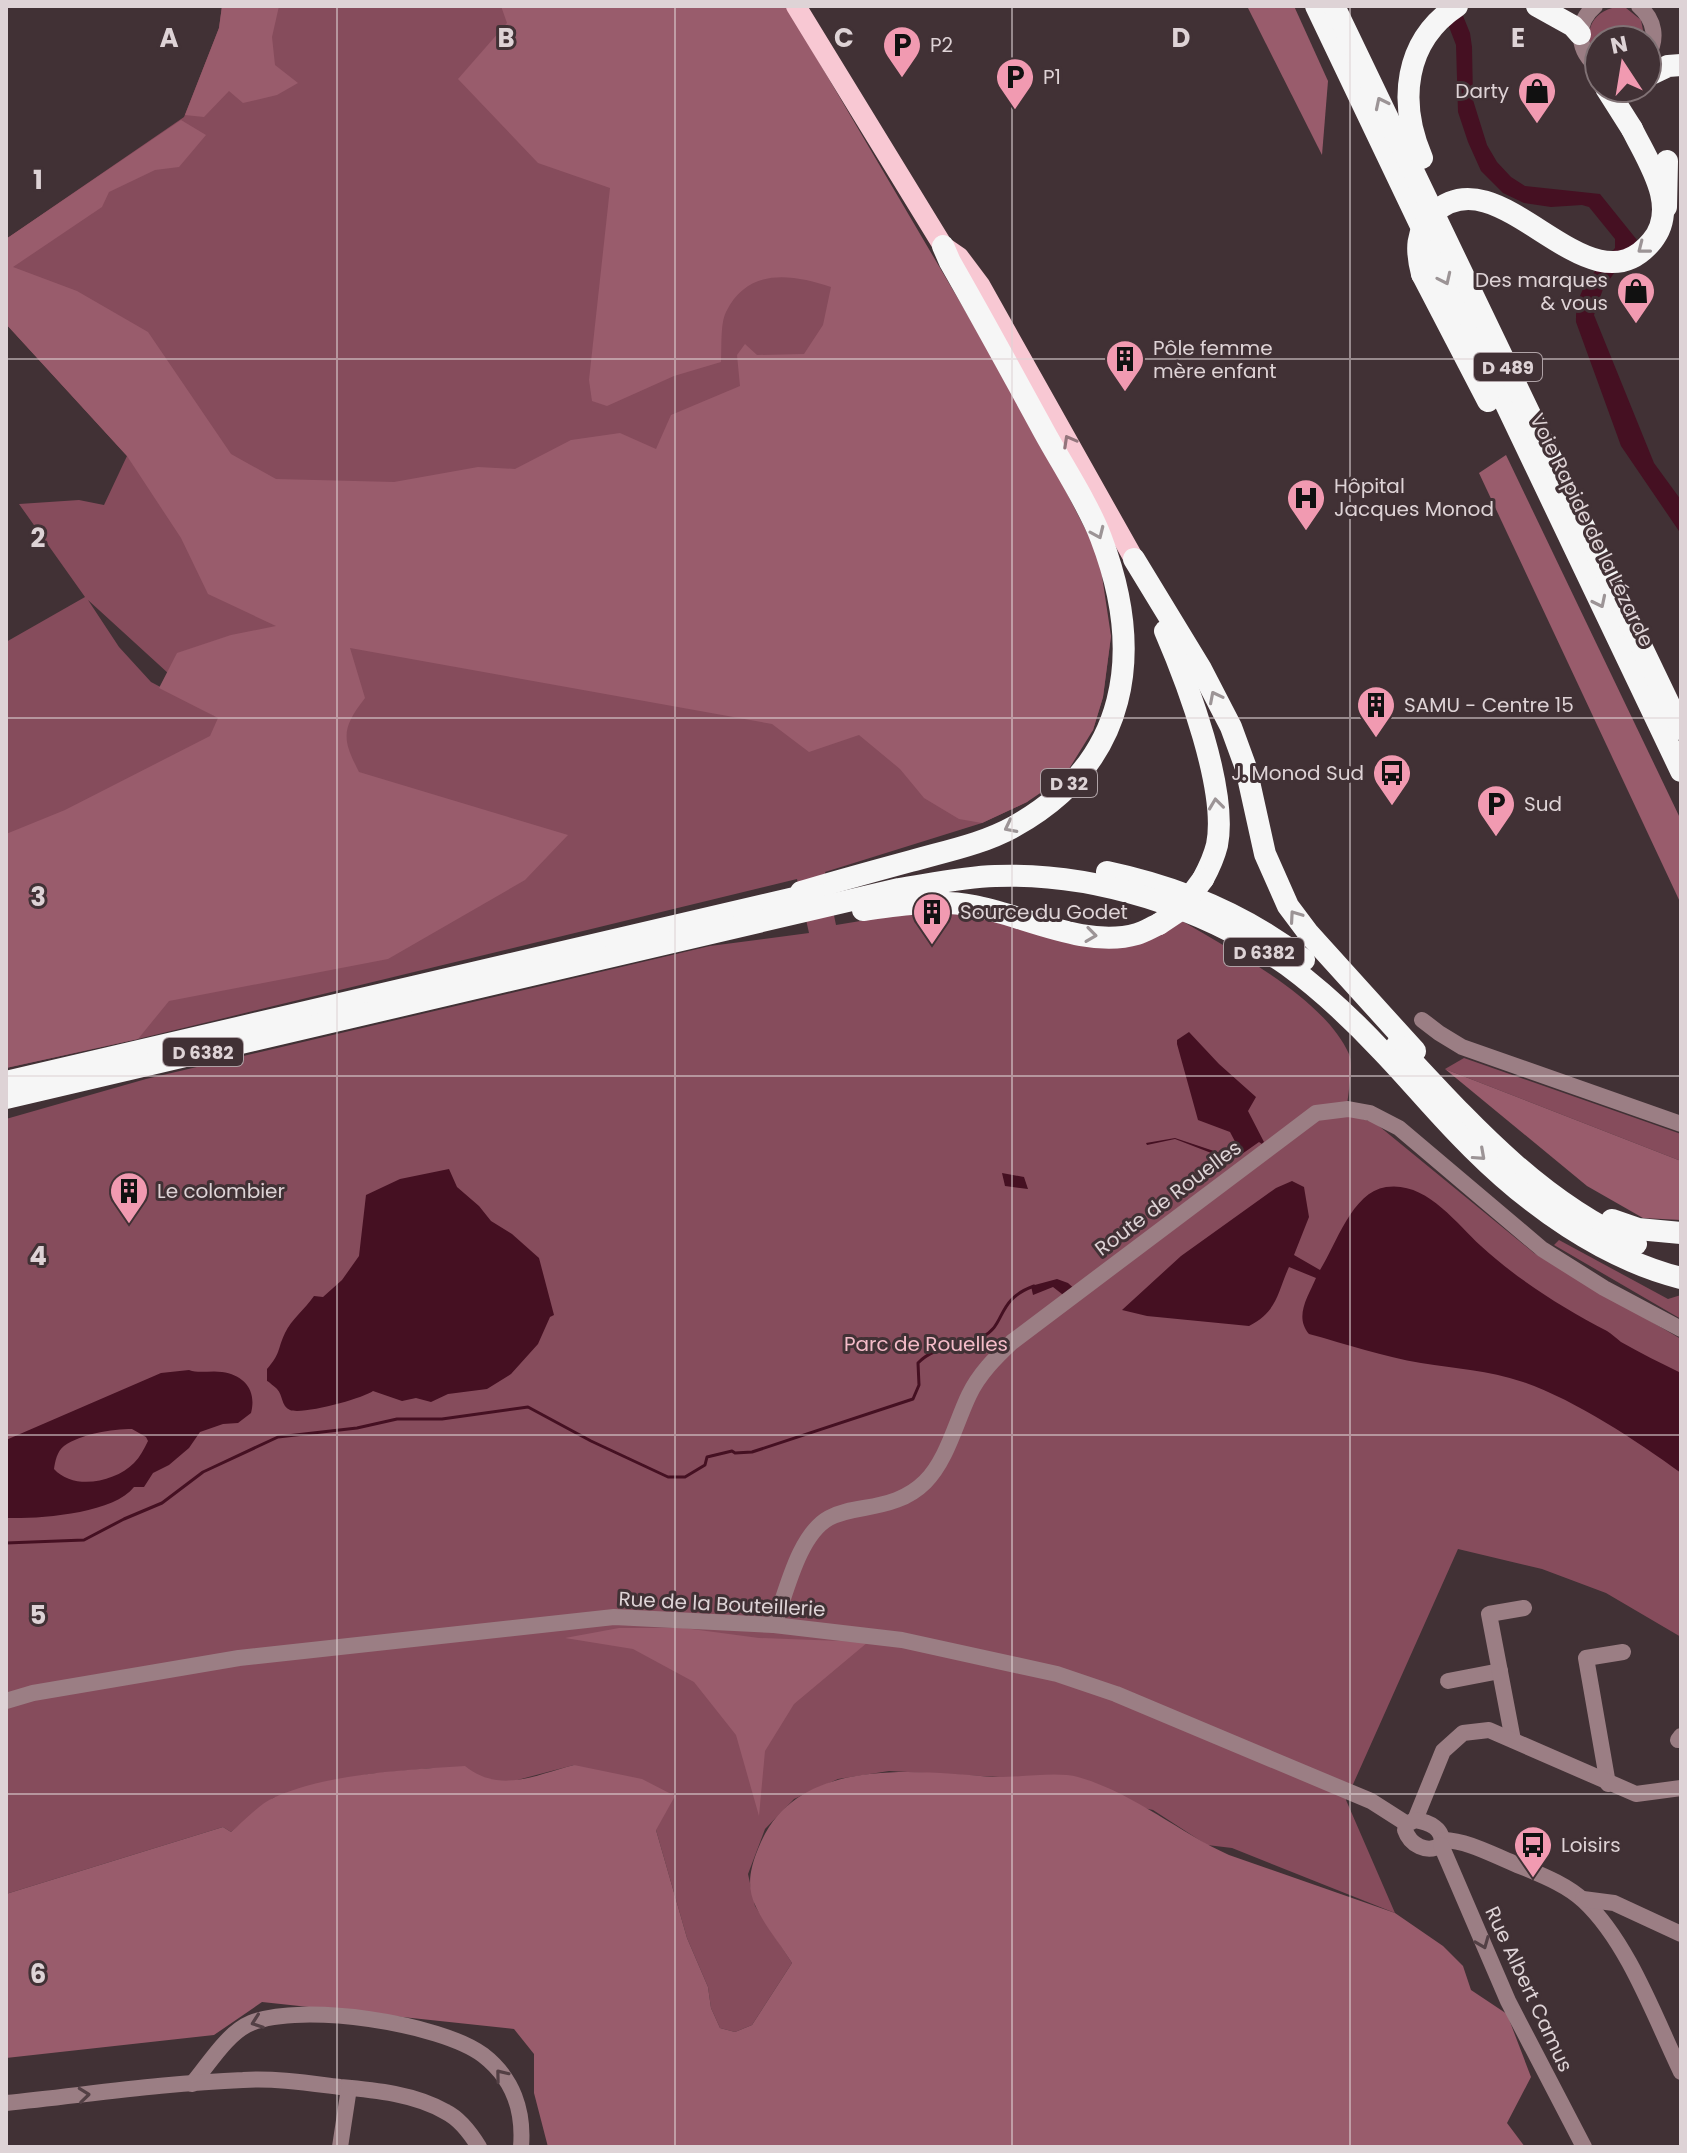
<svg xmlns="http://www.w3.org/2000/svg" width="1687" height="2153" viewBox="0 0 1687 2153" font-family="Poppins,sans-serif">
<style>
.green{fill:#864c5c;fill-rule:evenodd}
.forest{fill:#995c6c}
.water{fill:#451022;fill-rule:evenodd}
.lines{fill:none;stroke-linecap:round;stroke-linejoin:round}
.stream{stroke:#451022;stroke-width:3}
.minor{stroke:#9b7e84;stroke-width:16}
.major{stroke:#f8c8d3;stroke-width:20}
.highway{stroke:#f6f6f6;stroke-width:22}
.highway-bridge{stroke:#f6f6f6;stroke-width:22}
.oneway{stroke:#9c9496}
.oneway2{stroke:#93757c}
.oneway3{stroke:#534045}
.grid{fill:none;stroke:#ded3d6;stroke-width:2;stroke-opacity:0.55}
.labels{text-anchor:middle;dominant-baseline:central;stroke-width:6;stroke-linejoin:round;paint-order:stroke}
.shield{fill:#413135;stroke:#afa2a6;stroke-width:2}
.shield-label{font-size:18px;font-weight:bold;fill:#ded3d6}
.poi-label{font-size:20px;fill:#ded3d6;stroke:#413135;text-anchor:start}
.street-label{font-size:20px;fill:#ded3d6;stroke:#413135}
.park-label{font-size:20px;fill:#f5bcc9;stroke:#413135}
.grid-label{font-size:26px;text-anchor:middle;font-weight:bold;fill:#ded3d6;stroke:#413135;stroke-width:6;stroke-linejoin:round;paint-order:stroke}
</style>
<rect width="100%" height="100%" fill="#413135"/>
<g class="green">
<path d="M222,6H786L1111,636L1103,697L1093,730L1027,802L982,823L825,872L836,925L903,914L951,911L1068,940L1182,921C1234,952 1323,997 1349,1054C1354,1064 1347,1101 1346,1115L1374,1122L1534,1253L1681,1339V1637L1606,1593L1542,1569L1458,1549L1346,1800L1395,1913L1232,1848L1207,1845L1153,1810L999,1777L889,1771L838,1779L794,1799L765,1829L748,1874L755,1906L792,1963L752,2025L735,2032L720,2028L711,2008L708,1987L687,1938L656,1830L574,1765L506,1783L433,1768L370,1774L319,1784L273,1798L231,1832L223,1827L6,1894V1119L146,1079L710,946L809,933L797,879L138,1039L6,1068V642L85,597L19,504L79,500L104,505L127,456L6,324V239L184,117L219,28ZM88,600L215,716L151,682L119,647Z"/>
<path d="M1617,7L1626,8L1641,20L1645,40H1599V57C1580,38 1590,11 1617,7Z"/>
<polygon points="1464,1058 1681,1134 1681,1161 1445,1069"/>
<polygon points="1559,1240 1668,1299 1681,1295 1681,1319 1554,1245"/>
</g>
<g class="forest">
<polygon points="222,6 279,6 272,37 275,65 298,83 277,95 243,103 229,91 204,117 185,115 219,28"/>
<path d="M501,6H786L1030,421L1099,556L1111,636L1103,697L1093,730L1064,777L1027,802L982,823L959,819L924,798L900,769L859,735L809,752L772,724L350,648L365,698C341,729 342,739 359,772L568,835L525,880L388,959L169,1001L138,1039L6,1068V834L65,810L210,736L218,718L159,688L177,653L231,635L276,626L208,594L181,538L127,456L6,324V239L181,120L206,135L179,167L155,170L109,192L102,207L13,267L77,291L148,332L231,454L276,479L394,482L478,467L515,469L571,440L620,433L656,449L671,415L740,386L737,355L745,344L757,355L804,354L823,325L831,287C792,274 748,267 726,312C720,324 722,348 721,362L674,376L607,406L592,401L589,380L610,188L538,163L458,79L507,23Z"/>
<polygon points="1247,6 1294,6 1328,81 1322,155"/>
<polygon points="1506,455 1681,820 1681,904 1479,473"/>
<polygon points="1445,1069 1681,1161 1681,1220 1643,1218 1587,1186"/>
<polygon points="619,1628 684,1628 759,1638 868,1642 794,1704 765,1751 759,1816 736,1735 694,1682 633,1649 565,1638"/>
<path d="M574,1765L642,1779L675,1796L656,1830L687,1938L708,1987L711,2008L720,2028L735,2032L752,2025L792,1963C781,1945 765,1926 756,1907C746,1887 750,1869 758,1849C794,1755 913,1771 993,1777C1017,1778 1057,1771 1078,1777C1134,1793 1178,1832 1229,1855L1395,1913L1443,1946L1463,1966L1471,1990L1507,2014L1531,2077L1507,2123L1525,2147H548L534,2093V2054L514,2029L262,2002L214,2035L6,2058V1894L223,1827L231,1832C244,1821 259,1804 275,1797C330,1773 405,1770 465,1766C500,1794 535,1775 574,1765Z"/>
</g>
<g class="water">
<path d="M1441,6H1459L1470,33L1472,47L1473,100L1487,145L1497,162L1511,177L1525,186L1600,194L1637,240L1603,289L1594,315L1654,463L1681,500V534L1621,446L1576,322C1575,288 1595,272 1615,248V239L1589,207L1582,205L1551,207L1524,203L1503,193L1481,171L1468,142L1458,112L1456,45Z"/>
<polygon points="1189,1032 1219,1064 1256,1097 1248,1111 1264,1142 1262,1144 1259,1142 1242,1154 1219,1156 1175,1139 1147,1145 1146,1143 1175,1138 1220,1153 1240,1151 1230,1132 1198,1120 1177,1044 1177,1040"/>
<path d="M449,1169L457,1187L479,1206L491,1221L512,1234L539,1258L554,1315L550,1317L538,1344L511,1374L487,1389L448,1394L431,1402L416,1398L402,1401L373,1391C364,1398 303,1415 290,1410C281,1406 283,1395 277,1389C276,1388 268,1381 267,1381V1369C281,1353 277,1350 285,1333C291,1320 305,1309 314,1296L323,1297L342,1280L359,1256L366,1195L400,1179Z"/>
<polygon points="1002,1173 1024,1177 1028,1189 1005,1186"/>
<path d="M1292,1181L1304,1187L1309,1217L1294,1255L1320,1270C1336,1245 1352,1192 1386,1187C1426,1181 1455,1222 1481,1246C1518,1280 1563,1308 1607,1331C1612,1334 1616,1338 1621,1342C1640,1353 1661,1363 1681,1373V1473C1635,1440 1577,1401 1523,1382C1487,1370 1457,1369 1421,1363C1384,1357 1346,1344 1309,1334C1294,1316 1308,1297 1316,1278L1289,1267C1277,1293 1278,1311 1249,1326L1147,1316L1122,1310L1181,1256L1276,1188Z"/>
<polygon points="1057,1279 1068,1283 1077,1291 1067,1298 1053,1287 1033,1295 1031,1286"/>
<path d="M189,1370C200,1374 210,1370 222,1372C244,1375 257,1390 251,1413L238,1423L223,1424L200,1432L189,1448L169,1465L153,1473L144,1487H134C113,1514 38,1519 6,1518V1440L161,1373ZM132,1429L146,1437L148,1441C144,1449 140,1457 134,1463C115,1482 74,1491 54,1469C55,1462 57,1451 64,1446C81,1434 112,1429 132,1429Z"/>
</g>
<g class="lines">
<path class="stream" d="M6,1543L84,1540L124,1519L162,1503L203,1472L278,1437L357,1428L397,1419H442L528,1407L591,1441L668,1477H685L705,1465L707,1457L732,1451L735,1453L752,1452L913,1399L919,1385L918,1363C935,1345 961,1347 982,1337C1007,1325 995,1300 1034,1286"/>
<g class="minor">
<path d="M1595,6C1574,24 1577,52 1599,68"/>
<path d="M1639,6C1655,20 1658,39 1647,57"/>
<polyline points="1422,1020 1439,1033 1462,1047 1681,1124"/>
<path d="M774,1625C786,1594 798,1535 829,1518C840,1512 852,1510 864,1508C887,1504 908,1499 925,1482C947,1460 956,1422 969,1395C979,1374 995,1358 1012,1342L1316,1113L1348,1109L1370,1113L1399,1128L1542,1249L1604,1288L1681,1329"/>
<polyline points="1448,1681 1500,1671"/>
<polyline points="6,1701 33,1693 239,1658 614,1617 774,1625 902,1640 1057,1674 1116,1694 1371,1801 1407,1824"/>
<polyline points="1513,1740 1489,1614 1524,1608"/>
<polyline points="1678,1740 1681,1736"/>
<polyline points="1608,1784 1586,1658 1623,1652"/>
<polyline points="1415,1820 1443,1751 1463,1733 1489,1730 1636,1794 1681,1788"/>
<path d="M1415,1820C1429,1822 1445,1829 1441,1845C1427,1854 1410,1845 1405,1830L1407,1824Z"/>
<path d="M1443,1840C1468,1841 1489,1853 1513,1863C1536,1873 1565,1883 1584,1901C1628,1942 1655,2018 1681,2072"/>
<polyline points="1441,1845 1508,2001 1584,2147"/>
<polyline points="1583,1899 1614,1903 1681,1934"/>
<path d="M192,2084C209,2064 227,2033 251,2023C301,2002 440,2023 483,2055C513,2078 524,2111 521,2147"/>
<path d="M6,2103C85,2095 164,2083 243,2080C275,2078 308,2083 340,2087C375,2090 415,2094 446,2112C460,2119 471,2134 479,2147"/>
<polyline points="340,2147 349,2088"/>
</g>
<polyline class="major" points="796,6 943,246 959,257 980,285 1134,559"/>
<g class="highway">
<polyline points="1316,6 1681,771"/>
<polyline points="1334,6 1681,729"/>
<polyline points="1537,6 1573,26 1580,34"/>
<polyline points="1647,76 1668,66 1681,65"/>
<polyline points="1606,88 1632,129"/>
<path d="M1422,158C1398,102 1404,41 1457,6"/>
<polyline points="1666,207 1667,161"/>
<polyline points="1422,274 1488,401"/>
<polyline points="1134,559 1201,669 1231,727 1246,768 1265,854 1288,906 1309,934 1415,1051"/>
<path d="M1165,631C1187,682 1228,790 1217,845C1214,857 1209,868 1203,879"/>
<path d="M1107,872C1178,887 1246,915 1304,960"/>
<path d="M801,892C837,881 874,871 911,861C946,851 983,844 1015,826C1129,762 1145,653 1101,538C1088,503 1059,460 1041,426C1011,371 981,316 950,262L943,246"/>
<path d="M863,910C899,905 938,899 974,906C1023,915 1086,949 1137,934C1144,932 1152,927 1159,924"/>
<path d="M1397,1045C1468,1121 1539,1202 1636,1244"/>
<polyline points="6,1082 816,893"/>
<path d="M6,1098L899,889C931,884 963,877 995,876C1096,872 1204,908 1287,965C1321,990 1352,1019 1381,1050C1412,1082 1440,1117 1472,1148C1529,1205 1602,1258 1681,1278"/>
<polyline points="1612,1220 1638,1229 1681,1233"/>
</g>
<g class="highway-bridge">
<path d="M1422,274C1416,251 1415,231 1434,213C1500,151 1589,319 1652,241C1680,207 1648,162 1632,129"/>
<polyline points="1159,924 1180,910 1203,879"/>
</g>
</g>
<defs><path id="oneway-chevron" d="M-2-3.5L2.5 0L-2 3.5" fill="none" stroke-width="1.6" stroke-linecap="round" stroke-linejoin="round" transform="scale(2)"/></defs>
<g class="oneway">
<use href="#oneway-chevron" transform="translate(1381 103) rotate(-116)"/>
<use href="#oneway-chevron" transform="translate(1643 248) rotate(142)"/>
<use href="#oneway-chevron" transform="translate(1445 279) rotate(65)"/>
<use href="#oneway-chevron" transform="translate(1098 533) rotate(66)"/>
<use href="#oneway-chevron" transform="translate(1600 602) rotate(64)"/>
<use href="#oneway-chevron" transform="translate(1215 697) rotate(-117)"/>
<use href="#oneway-chevron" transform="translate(1216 804) rotate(-97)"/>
<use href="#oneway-chevron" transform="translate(1010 827) rotate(153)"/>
<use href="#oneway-chevron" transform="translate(1295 916) rotate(-125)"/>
<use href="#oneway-chevron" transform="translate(1091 935) rotate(8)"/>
<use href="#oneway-chevron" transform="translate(1480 1155) rotate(42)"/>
</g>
<use class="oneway2" href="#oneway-chevron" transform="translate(1069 441) rotate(-119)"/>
<g class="oneway3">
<use href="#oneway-chevron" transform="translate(1483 1943) rotate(68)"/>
<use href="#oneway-chevron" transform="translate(257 2022) rotate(160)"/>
<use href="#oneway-chevron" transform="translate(501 2075) rotate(-129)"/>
<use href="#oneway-chevron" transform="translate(84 2095) rotate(-6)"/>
</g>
<path class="grid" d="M337,6V2147M675,6V2147M1012,6V2147M1350,6V2147M6,359H1681M6,718H1681M6,1076H1681M6,1435H1681M6,1794H1681"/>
<defs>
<symbol id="parking-pin" viewBox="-11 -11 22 30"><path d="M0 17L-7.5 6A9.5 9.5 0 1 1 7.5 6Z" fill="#f19ab1" stroke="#413135"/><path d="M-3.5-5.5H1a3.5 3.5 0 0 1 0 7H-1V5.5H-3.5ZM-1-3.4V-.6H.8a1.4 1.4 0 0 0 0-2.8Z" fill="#111"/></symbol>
<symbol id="shop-pin" viewBox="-11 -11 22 30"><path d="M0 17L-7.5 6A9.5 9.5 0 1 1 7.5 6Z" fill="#f19ab1" stroke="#413135"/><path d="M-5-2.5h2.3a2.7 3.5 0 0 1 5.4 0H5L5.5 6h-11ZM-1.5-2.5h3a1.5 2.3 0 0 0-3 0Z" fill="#111"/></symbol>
<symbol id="building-pin" viewBox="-11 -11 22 30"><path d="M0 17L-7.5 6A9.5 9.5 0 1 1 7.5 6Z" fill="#f19ab1" stroke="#413135"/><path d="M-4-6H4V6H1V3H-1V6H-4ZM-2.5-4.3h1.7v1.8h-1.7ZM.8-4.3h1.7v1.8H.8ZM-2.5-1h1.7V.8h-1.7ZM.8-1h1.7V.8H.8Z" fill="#111"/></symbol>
<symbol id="hospital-pin" viewBox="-11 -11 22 30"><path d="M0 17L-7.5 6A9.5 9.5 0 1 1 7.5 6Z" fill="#f19ab1" stroke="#413135"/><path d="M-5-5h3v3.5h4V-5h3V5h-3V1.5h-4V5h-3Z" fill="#111"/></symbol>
<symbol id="bus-pin" viewBox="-11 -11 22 30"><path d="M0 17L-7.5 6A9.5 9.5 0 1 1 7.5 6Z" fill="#f19ab1" stroke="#413135"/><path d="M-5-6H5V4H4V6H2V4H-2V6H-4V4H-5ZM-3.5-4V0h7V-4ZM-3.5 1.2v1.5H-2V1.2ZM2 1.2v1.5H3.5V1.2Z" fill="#111"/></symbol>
</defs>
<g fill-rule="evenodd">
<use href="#parking-pin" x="880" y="23" width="44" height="60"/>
<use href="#parking-pin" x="993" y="55" width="44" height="60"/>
<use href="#shop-pin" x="1515" y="69" width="44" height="60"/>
<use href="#shop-pin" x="1614" y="269" width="44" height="60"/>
<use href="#building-pin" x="1103" y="337" width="44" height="60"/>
<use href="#hospital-pin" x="1284" y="476" width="44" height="60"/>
<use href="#building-pin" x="1354" y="683" width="44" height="60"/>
<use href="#bus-pin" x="1370" y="751" width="44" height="60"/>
<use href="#parking-pin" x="1474" y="782" width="44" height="60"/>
<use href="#building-pin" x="910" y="890" width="44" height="60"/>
<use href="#building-pin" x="107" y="1169" width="44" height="60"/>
<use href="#bus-pin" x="1511" y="1823" width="44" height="60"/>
</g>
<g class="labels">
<g class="shield">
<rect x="1474" y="353" width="68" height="28" rx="6"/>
<rect x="1041" y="769" width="56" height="28" rx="6"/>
<rect x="1224" y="938" width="80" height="28" rx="6"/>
<rect x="163" y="1038" width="80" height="28" rx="6"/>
</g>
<g class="shield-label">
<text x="1508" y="367">D 489</text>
<text x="1069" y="783">D 32</text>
<text x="1264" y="952">D 6382</text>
<text x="203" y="1052">D 6382</text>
</g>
<g class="poi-label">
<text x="930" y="45">P2</text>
<text x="1043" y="77">P1</text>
<text x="1509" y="91" text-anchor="end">Darty</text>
<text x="1608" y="280" text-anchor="end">Des marques<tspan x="1608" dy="23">&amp; vous</tspan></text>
<text x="1153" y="348">Pôle femme<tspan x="1153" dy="23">mère enfant</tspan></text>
<text x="1334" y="486">Hôpital<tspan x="1334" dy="23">Jacques Monod</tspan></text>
<text x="1404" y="705">SAMU - Centre 15</text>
<text x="1364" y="773" text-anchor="end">J. Monod Sud</text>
<text x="1524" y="804">Sud</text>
<text x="960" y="912">Source du Godet</text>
<text x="157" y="1191">Le colombier</text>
<text x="1561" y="1845">Loisirs</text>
</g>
<g class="street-label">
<text transform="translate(1592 530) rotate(64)">Voie Rapide de la Lézarde</text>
<text transform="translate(1168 1198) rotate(-37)">Route de Rouelles</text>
<text transform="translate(722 1604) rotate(3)">Rue de la Bouteillerie</text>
<text transform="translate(1529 1989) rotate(65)">Rue Albert Camus</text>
</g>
<g class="park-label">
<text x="926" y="1344">Parc de Rouelles</text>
</g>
</g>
<g class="grid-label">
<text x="169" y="47">A</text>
<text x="506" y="47">B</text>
<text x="844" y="47">C</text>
<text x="1181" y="47">D</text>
<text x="1518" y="47">E</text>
<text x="38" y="189">1</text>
<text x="38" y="547">2</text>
<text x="38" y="906">3</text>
<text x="38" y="1265">4</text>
<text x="38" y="1624">5</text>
<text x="38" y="1983">6</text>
</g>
<rect width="1687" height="2153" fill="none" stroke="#ded3d6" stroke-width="16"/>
<g transform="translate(1623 64) rotate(348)"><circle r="38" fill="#413135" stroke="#807275" stroke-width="2"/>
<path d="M0-6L14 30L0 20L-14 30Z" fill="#f19ab1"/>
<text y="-12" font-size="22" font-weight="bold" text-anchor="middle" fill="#ded3d6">N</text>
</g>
</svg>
